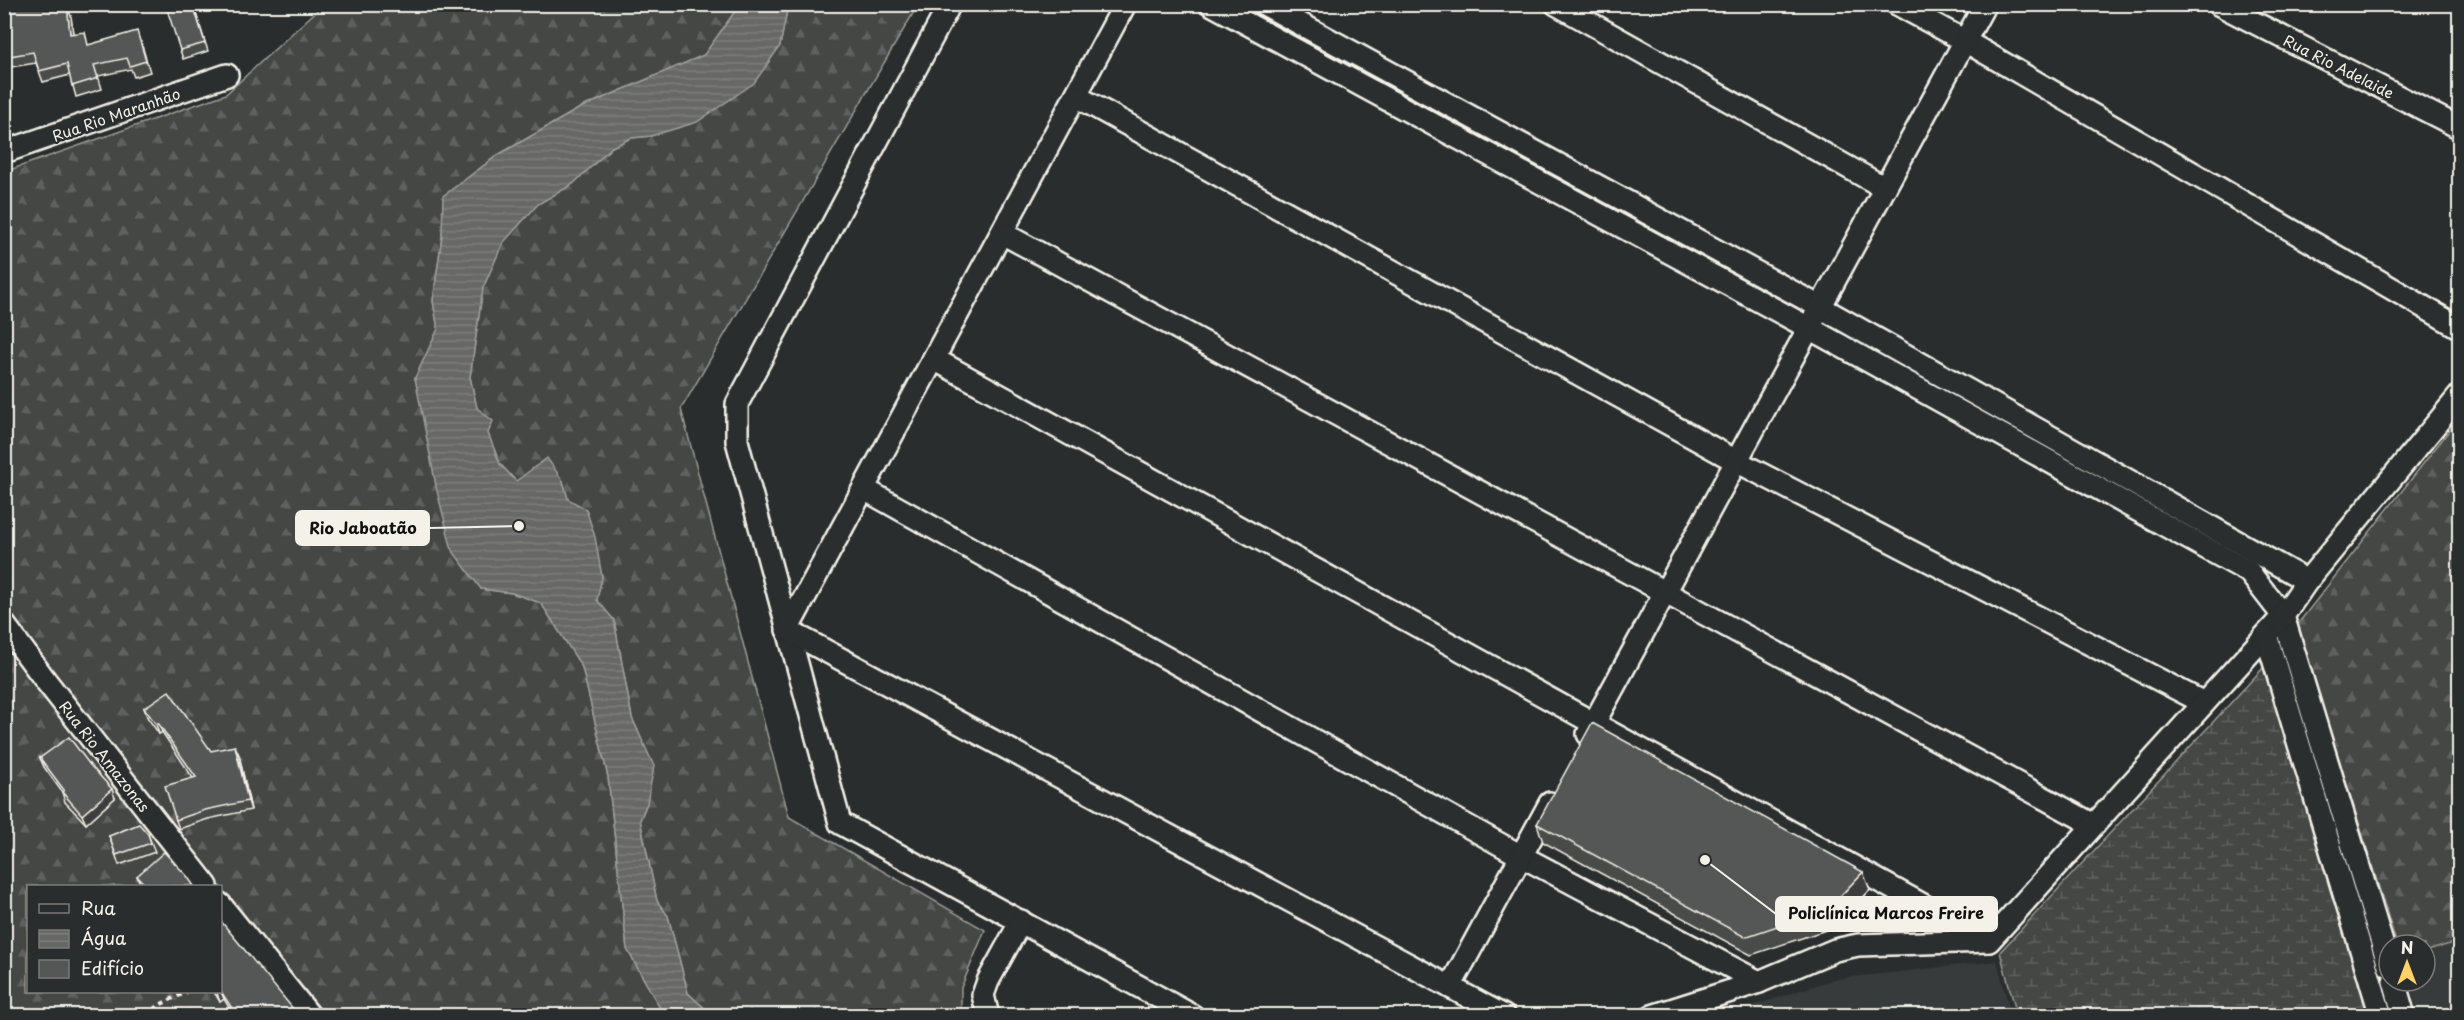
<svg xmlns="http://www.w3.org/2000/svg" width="2464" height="1020" viewBox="0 0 2464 1020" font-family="'Playpen Sans',sans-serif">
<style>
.built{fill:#373a3a}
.forest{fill:url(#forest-firs);stroke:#9c9c96;stroke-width:1.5;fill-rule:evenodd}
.wetland{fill:url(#wetland-marsh);stroke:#9c9c96;stroke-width:1.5}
.water{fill:url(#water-rules);stroke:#9f9f9a;stroke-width:1.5}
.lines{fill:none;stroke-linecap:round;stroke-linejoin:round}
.street-casing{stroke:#f4f1e8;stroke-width:26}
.path{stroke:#f4f1e8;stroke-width:4;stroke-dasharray:4.5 4.5;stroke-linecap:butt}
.street{stroke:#2a2d2e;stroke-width:21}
.wall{fill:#494b4a;stroke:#f4f1e8;stroke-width:1.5}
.shaded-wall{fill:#3c3d3c;stroke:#f4f1e8;stroke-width:1.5}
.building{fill:#555756;stroke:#f4f1e8;stroke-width:1.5}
.labels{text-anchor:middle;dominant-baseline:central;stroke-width:4.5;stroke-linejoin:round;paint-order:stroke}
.street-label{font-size:15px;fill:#f4f1e8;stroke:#2a2d2e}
.leader{fill:none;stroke:#f4f1e8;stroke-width:2}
.callout-dot{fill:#f4f1e8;stroke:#2a2d2e;stroke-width:2}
.callout{fill:#f4f1e8;stroke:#f4f1e8;stroke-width:2}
.callout-label{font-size:16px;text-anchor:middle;font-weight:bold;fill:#111}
</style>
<defs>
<pattern id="forest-firs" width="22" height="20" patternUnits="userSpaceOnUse" patternTransform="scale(1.5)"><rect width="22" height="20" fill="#444645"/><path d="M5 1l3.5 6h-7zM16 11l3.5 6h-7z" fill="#606160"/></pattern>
<pattern id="wetland-marsh" width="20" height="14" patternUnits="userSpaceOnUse" patternTransform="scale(1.5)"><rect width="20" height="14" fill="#444645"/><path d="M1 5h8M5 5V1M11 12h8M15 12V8" fill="none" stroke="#606160"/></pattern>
<pattern id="water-rules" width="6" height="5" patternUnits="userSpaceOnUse" patternTransform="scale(1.5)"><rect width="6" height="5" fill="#676866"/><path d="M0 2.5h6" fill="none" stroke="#7d7e7c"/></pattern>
</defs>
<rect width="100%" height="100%" fill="#2a2d2e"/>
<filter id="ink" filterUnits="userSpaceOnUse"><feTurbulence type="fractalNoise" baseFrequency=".0167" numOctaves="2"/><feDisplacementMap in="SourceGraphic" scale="12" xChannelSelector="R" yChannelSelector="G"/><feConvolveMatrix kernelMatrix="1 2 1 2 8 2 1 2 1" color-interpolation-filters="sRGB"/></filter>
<g filter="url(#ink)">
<g class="built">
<polygon points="2459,941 2459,1015 2418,1015 2408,981 2425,981 2425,952"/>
<polygon points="1997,961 2011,1015 1751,1016 1749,1007 1835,979"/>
</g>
<g class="forest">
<path d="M323,5H740L704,55L580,108L498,155L444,196L442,236L433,301L438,329L415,378L481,589L512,593L541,603L582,667L608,777L627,949L664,1015H5L4,172L226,94ZM28,886H220V992H28Z"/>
<polygon points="788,5 918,5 681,409 789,817 985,930 961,988 961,1015 712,1015 688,993 668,916 657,901 640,820 647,803 653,766 632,718 614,620 596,600 602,577 568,499 563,481 516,481 500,464 477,408 470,377 483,288 502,243 538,204 573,184 612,147 631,138 651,136 780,46"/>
<polygon points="2459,418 2459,941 2425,952 2425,945 2397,945 2297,625"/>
</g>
<polygon class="wetland" points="2264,667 2371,1015 2017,1015 2000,952"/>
<polygon class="water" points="740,4 788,5 780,46 754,83 697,122 651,136 631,138 612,147 573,184 538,204 503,243 483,288 470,377 477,408 493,421 488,433 500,464 516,481 547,458 563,481 568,499 586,509 595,537 602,577 597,600 614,620 632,718 654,766 647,803 640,820 657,901 668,916 688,993 712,1015 664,1015 627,949 608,777 582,667 541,603 512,593 481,589 452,550 437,491 415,378 438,329 433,301 442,236 443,196 498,155 580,108 704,55"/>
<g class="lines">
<defs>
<g id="street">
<polyline points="950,4 737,404 737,441 840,823 1193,1016"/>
<polyline points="1125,4 787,630 1504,1016"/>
<polyline points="1211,4 1809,328 2249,572 2283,616 2389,966"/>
<polyline points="1264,4 1820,307 2307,581"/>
<polyline points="1556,4 1885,188"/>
<polyline points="1897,4 1965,41 2460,328"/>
<polyline points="2218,4 2460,128"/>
<polyline points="1076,96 1736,461 2204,703"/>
<polyline points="4,152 227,75"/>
<polyline points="1002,233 2094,825"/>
<polyline points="934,359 1988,941"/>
<polyline points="864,489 1521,856 1759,982 1835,950 1858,945 1989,941 2283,616 2307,581 2460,395"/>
<polyline points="4,624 46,681 207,886"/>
<polyline points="2266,635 2381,1016"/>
<polyline points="1588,734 1985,4"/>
<polyline points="220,904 310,1016"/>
<polyline points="2394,981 2404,1016"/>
<polyline points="1450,987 1550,803"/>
<polyline points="988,1016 983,995 988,981 1021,921"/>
<polyline points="1652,1016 1759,982"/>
</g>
</defs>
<use href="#street" class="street-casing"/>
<polyline class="path" points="148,1016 159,1005 187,992"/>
<use href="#street" class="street"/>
</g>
<g class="wall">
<polygon points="4,4 46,4 47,7 71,16 73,34 89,45 141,42 150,72 134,77 131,69 98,76 102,89 76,97 70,75 43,82 36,63 4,68"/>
<polygon points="193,4 208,51 183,59 180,50"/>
<polygon points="4,102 13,129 4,131"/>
<polygon points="144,708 211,751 239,755 251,810 208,819 179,829 176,820 193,778 162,732 159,734 147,717"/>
<polygon points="40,758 115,798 86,824 65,802 62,792 44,767"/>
<polygon points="1537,824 1870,890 1835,927 1751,955 1543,842"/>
<polygon points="148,834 155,852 119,865 109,836"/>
<polygon points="137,876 194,886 141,886"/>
<polygon points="214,992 220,992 299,1016 234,1016 224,999 220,1002"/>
</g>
<g class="shaded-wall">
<polygon points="67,5 71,16 74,45 70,34"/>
<polygon points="158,723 162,732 159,734 156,724"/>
<polygon points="235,746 239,755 251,810 248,801"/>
<polygon points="112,789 115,798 86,824 82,815"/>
<polygon points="1863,872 1870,890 1835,927 1828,909"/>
<polygon points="220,990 224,999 220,1002 217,993 220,992"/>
</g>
<g class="building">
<polygon points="4,4 44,4 44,7 67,5 70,34 85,32 88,45 137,31 146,61 130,66 127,58 94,65 98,78 72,86 67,64 39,71 33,52 4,57"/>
<polygon points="181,4 193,4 205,43 180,50 167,9"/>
<polygon points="4,104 9,118 4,119"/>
<polygon points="169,691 211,751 235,746 248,801 205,810 176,820 165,786 196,777 158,723 156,724 144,708"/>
<polygon points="1592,723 1863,872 1828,909 1745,937 1537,824"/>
<polygon points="69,737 90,765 112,789 82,815 62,792 64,790 40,758"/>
<polygon points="139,824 148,834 151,843 116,855 109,836"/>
<polygon points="164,852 187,876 194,886 146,886 137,876"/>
<polygon points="220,920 299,1016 237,1016 220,990"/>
</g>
</g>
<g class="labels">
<g class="street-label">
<text transform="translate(2339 66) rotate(27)">Rua Rio Adelaide</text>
<text transform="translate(116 114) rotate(-19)">Rua Rio Maranhão</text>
<text transform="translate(105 756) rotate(52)">Rua Rio Amazonas</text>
</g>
</g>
<path class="leader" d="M519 526L429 528M1705 860L1776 914"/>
<g class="callout-dot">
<circle cx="519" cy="526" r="6"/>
<circle cx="1705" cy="860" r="6"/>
</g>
<g class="callout">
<rect x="296" y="511" width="133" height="34" rx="6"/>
<rect x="1776" y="897" width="221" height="34" rx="6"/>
</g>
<g class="callout-label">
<text x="363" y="534">Rio Jaboatão</text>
<text x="1886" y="919">Policlínica Marcos Freire</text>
</g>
<rect width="2464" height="1020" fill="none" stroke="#2a2d2e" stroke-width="24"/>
<rect x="12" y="12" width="2440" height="996" fill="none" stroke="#f4f1e8" stroke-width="2" filter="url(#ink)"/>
<rect x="27" y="885" width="195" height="108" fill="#2a2d2e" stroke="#7b7b78" stroke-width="1.5"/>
<rect x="39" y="904" width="30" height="9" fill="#2a2d2e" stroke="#7b7b78" stroke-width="1.5"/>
<text x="81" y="915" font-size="18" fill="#f4f1e8">Rua</text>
<rect x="39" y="930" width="30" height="18" fill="url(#water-rules)" stroke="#7b7b78" stroke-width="1.5"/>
<text x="81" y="945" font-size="18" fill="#f4f1e8">Água</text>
<rect x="39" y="960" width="30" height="18" fill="#555756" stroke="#7b7b78" stroke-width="1.5"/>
<text x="81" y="975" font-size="18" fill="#f4f1e8">Edifício</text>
<g transform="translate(2407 963)"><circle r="28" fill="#2a2d2e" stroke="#7b7b78" stroke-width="1.5"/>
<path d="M0-4.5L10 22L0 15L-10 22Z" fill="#ffd166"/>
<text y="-9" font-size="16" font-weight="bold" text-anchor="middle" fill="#f4f1e8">N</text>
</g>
</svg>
